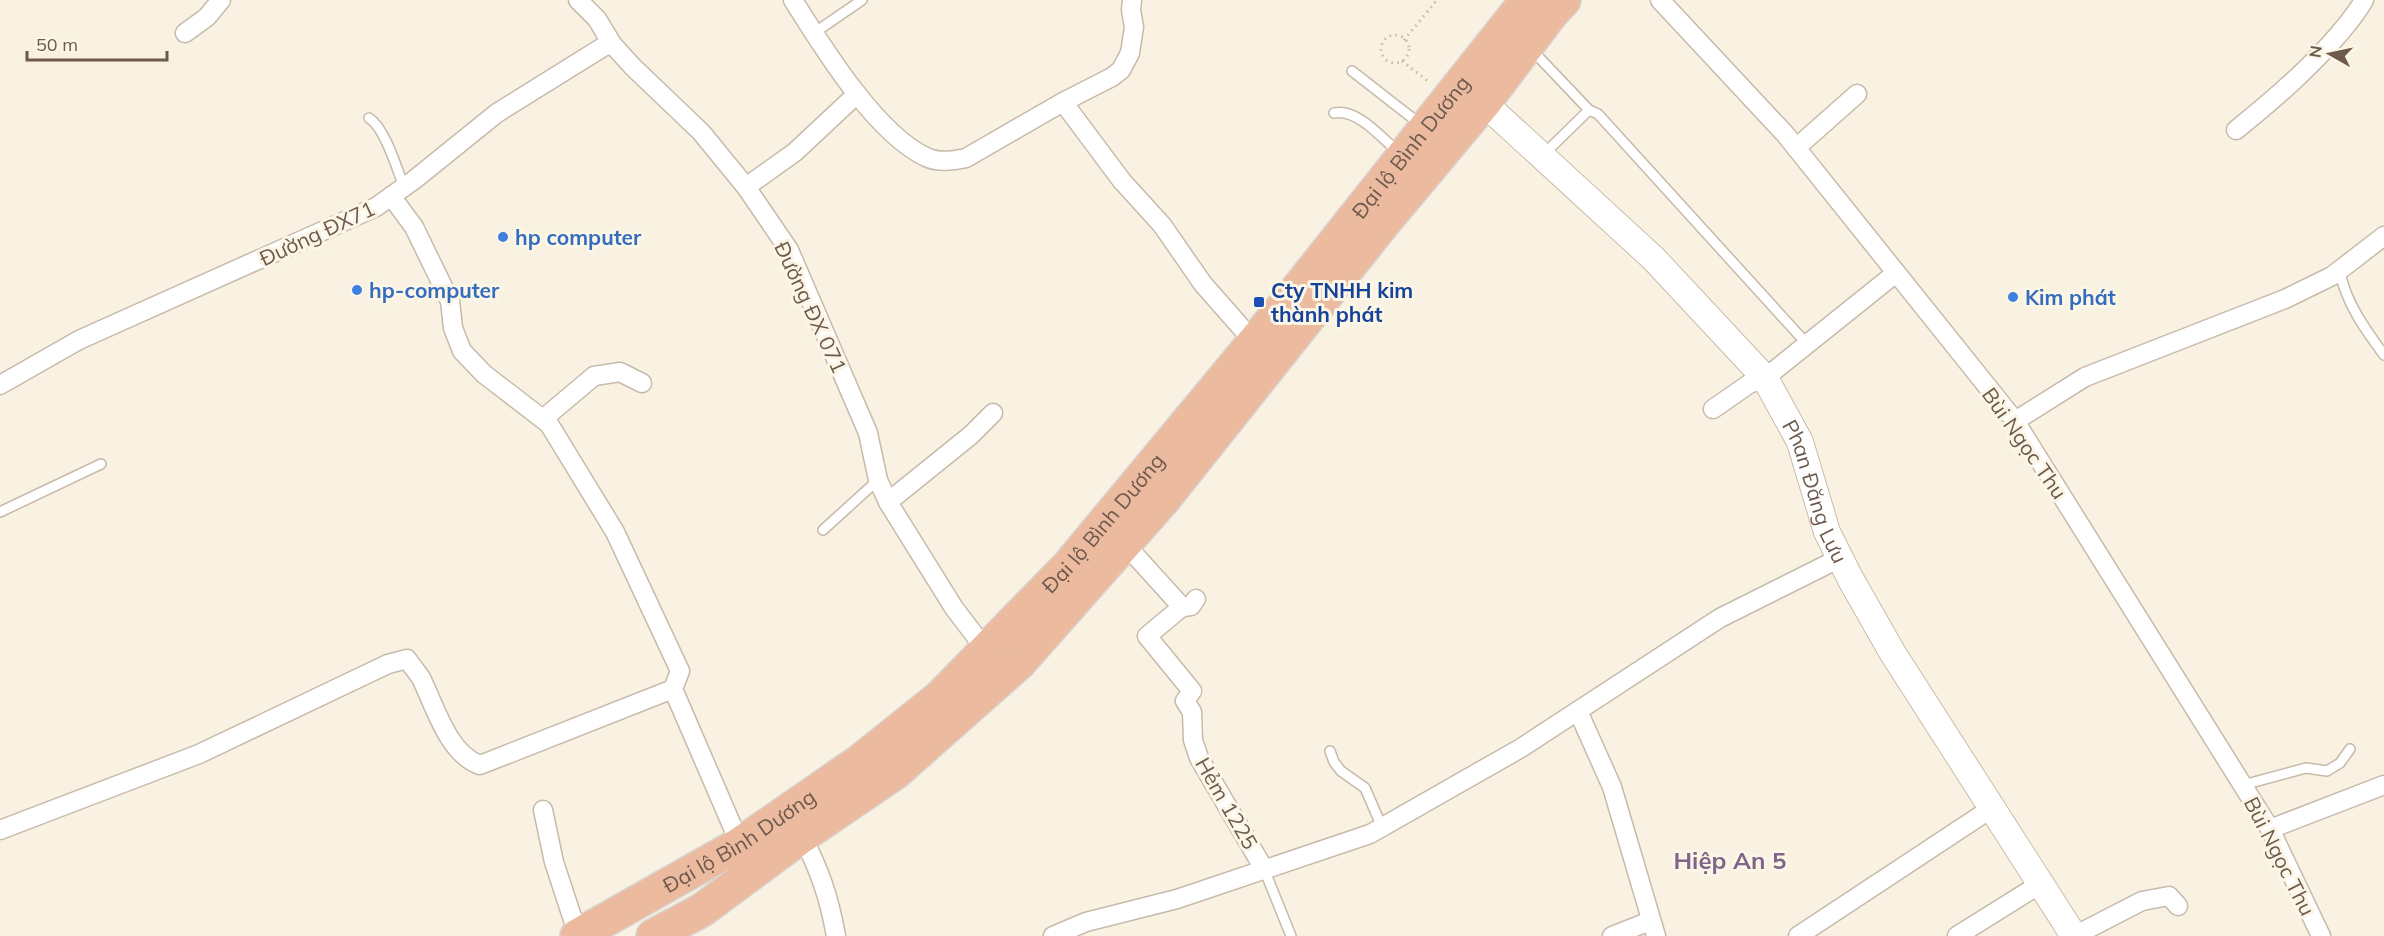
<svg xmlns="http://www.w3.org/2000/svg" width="2384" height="936" viewBox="0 0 2384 936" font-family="Mulish,sans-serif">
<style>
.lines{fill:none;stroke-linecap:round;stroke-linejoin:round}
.lane-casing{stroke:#c8baab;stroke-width:12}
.street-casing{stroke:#c8baab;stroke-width:21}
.secondary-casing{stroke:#cbbba9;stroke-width:28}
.highway-casing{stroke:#d9d4d0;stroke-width:36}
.path{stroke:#cfb7a1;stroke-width:3;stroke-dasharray:1.5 4.5;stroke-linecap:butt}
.lane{stroke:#fff;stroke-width:9}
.street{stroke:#fff;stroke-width:18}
.secondary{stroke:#fff;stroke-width:26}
.highway{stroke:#ecba9f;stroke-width:33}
.shop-dot{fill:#3f7fe0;stroke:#fcf6e7;stroke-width:2}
.transit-dot{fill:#1a4fb4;stroke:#fcf6e7;stroke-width:2}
.labels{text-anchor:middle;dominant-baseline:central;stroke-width:6;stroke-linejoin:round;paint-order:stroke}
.street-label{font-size:21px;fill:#6d5a4c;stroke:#fcf6e7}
.shop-label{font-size:21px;font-weight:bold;fill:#366cbe;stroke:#fcf6e7;text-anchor:start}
.transit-label{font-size:21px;font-weight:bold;fill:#164399;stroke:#fcf6e7;text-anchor:start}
.quarter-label{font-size:24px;font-weight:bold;fill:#80648a;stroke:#fcf6e7}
</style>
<rect width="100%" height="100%" fill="#f9f2e2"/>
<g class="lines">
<defs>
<g id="lane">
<polyline points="814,33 862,0"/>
<polyline points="1531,49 1589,110"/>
<polyline points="1352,71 1420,124"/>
<path d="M1334,113C1357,108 1382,138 1398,152"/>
<path d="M369,118C385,128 397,169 404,187"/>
<polyline points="1543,155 1589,110 1598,114 1807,344"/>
<path d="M2340,272C2346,303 2365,329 2384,355"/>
<polyline points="0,512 101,464"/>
<polyline points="823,530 878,480"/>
<polyline points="1330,751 1334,762 1341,771 1365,788 1382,827"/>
<polyline points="2243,785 2306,768 2327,771 2340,763 2350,749"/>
<polyline points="1264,869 1291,936"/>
</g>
<g id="street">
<polyline points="578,0 597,19 612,44 633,67 701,132 746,187 789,250 868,433 878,480 888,502 954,608 986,650"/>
<path d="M793,0C822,46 875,133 926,157C938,163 953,161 966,158L1063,102L1112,77L1121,70L1130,53L1134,27L1131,10L1132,0"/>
<polyline points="1660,0 1785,134 2015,421 2270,829 2321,936"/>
<polyline points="185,33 207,17 221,0"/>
<polyline points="1063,102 1122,181 1162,225 1203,284 1254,342"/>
<path d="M2236,130C2273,100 2308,70 2339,34C2348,23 2357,13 2364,0"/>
<polyline points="1796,148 1857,94"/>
<polyline points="746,187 795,152 857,94"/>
<polyline points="391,196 414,227 450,301 453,328 462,351 484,374 549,424 615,532 680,671 673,689 740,844"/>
<polyline points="0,385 79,340 376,207 414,180 497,113 603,47 612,44"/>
<polyline points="1713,409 1749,384 1765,378 1896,273"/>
<polyline points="543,419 594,376 620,372 642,383"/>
<polyline points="2015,421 2085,377 2285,299 2332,276 2384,236"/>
<polyline points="888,502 971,435 993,413"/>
<polyline points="1124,543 1182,607"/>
<polyline points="1182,607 1147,636 1192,691 1185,701 1192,712 1193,740 1199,758 1264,869"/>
<polyline points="1182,607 1191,606 1196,599"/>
<polyline points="1578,711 1612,787 1656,936"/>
<polyline points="543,810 554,862 578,935"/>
<polyline points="2270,829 2384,785"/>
<path d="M0,830L199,754L388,664L407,659C412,666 417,672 421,678C435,706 448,754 480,765L673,689"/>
<path d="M802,836C820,871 829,897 836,936"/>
<polyline points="1053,936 1086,922 1177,899 1370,834 1521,748 1720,618 1840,558"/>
<polyline points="1612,936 1650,921"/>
<polyline points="1798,936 1992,808"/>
<polyline points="1957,936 2040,884"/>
<polyline points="2074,936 2142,901 2169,896 2178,906"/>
</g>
<g id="secondary">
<path id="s1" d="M1484,103L1653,258L1765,378L1800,442L1827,532L1850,578L1892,652L2074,936"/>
</g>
<g id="highway">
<path id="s2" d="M577,936L740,844L860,761L940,697L1069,565L1288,301L1527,0"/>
<polyline points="653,936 702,910 802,836 896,772 1019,663 1164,499 1382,225 1484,103 1551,14 1564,0"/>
</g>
</defs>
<use href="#lane" class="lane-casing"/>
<use href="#street" class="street-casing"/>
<use href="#secondary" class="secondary-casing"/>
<use href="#highway" class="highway-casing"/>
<g class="path">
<circle cx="1395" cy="49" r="14"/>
<polyline points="1404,40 1437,0"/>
<polyline points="1402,61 1429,82"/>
</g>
<use href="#lane" class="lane"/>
<use href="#street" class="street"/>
<use href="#secondary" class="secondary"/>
<use href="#highway" class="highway"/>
</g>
<g class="shop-dot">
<circle cx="503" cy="237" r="6"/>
<circle cx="357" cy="290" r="6"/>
<circle cx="2013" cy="297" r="6"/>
</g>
<rect class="transit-dot" x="1253" y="296" width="12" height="12" rx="3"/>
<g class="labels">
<g class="street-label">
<text stroke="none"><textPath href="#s2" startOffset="1160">Đại lộ Bình Dương</textPath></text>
<text transform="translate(317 233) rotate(-25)">Đường ĐX71</text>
<text transform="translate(811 307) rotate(65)">Đường ĐX 071</text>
<text transform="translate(2025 443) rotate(55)">Bùi Ngọc Thu</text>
<text stroke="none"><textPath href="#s1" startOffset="518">Phan Đăng Lưu</textPath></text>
<text stroke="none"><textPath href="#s2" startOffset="674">Đại lộ Bình Dương</textPath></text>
<text transform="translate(1227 803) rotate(60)">Hẻm 1225</text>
<text stroke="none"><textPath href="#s2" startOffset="188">Đại lộ Bình Dương</textPath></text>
<text transform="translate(2280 856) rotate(63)">Bùi Ngọc Thu</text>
</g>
<g class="shop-label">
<text x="515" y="237">hp computer</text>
<text x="369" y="290">hp-computer</text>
<text x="2025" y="297">Kim phát</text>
</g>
<g class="transit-label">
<text x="1271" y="290">Cty TNHH kim<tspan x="1271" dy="24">thành phát</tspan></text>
</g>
<g class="quarter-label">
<text x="1730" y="860">Hiệp An 5</text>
</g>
</g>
<g transform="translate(2330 54) rotate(279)" stroke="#fcf6e7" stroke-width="4.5" paint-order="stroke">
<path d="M0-4.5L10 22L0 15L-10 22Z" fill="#6d5a4c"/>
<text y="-9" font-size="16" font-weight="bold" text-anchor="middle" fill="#6d5a4c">N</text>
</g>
<path d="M27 51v9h140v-9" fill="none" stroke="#6d5a4c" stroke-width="3"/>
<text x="36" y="51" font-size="18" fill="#6d5a4c" stroke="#fcf6e7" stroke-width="4.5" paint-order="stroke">50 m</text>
</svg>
